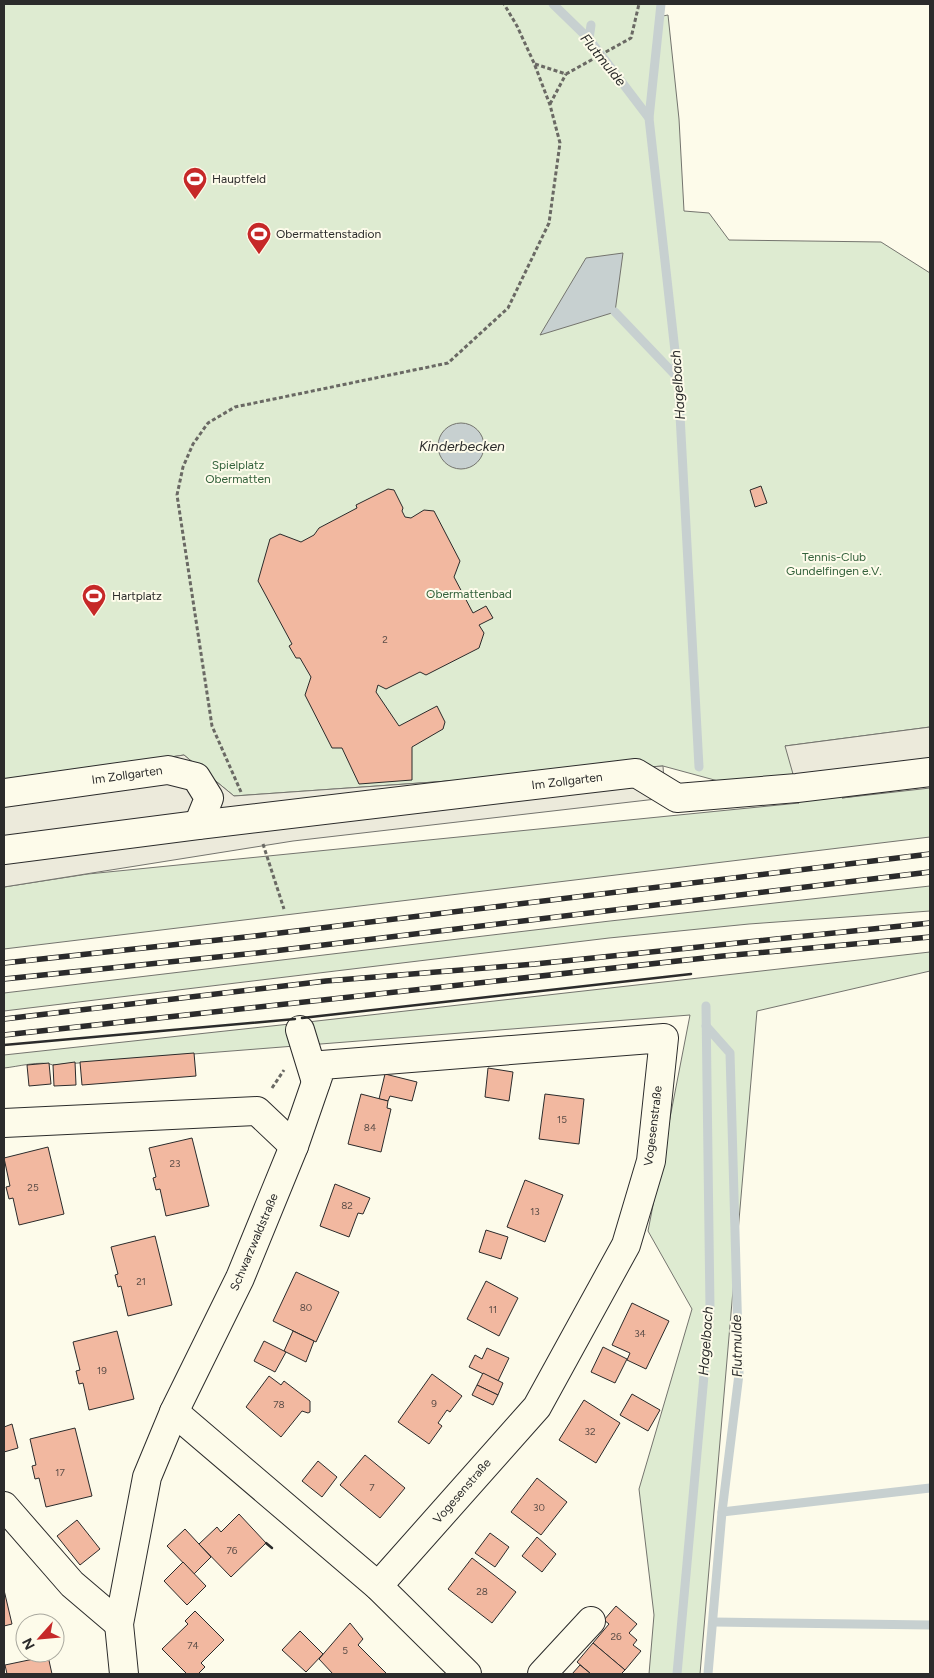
<svg xmlns="http://www.w3.org/2000/svg" width="934" height="1678" viewBox="0 0 934 1678" font-family="Figtree,sans-serif">
<style>
.green{fill:#deebd1;stroke:#74746e}
.parking{fill:#eceadb;stroke:#74746e}
.water{fill:#c7d0d0;stroke:#74746e}
.lines{fill:none;stroke-linecap:round;stroke-linejoin:round}
.stream{stroke:#c7d0d0;stroke-width:9}
.building{fill:#f2b8a0;stroke:#2b2b2b}
.minor-casing{stroke:#2b2b2b;stroke-width:30}
.path{stroke:#6a6964;stroke-width:3;stroke-dasharray:4 2.5;stroke-linecap:butt}
.minor{stroke:#fdfbea;stroke-width:28}
.rail-casing{stroke:#2b2b2b;stroke-width:5.5}
.rail{stroke:#fdfbea;stroke-width:4;stroke-dasharray:11;stroke-linecap:butt}
.wall{stroke:#2b2b2b;stroke-width:2.5}
.labels{text-anchor:middle;dominant-baseline:central;stroke-width:4;stroke-linejoin:round;paint-order:stroke}
.number-label{font-size:10px;fill:#5d4e48}
.poi-label{font-size:12px;fill:#2b2b2b;stroke:#fdfbea;text-anchor:start}
.park-label{font-size:12px;fill:#34623c;stroke:#fdfbea}
.street-label{font-size:12px;fill:#2b2b2b;stroke:#fdfbea}
.water-label{font-size:14px;font-style:italic;fill:#2b2b2b;stroke:#fdfbea}
</style>
<rect width="100%" height="100%" fill="#fdfbea"/>
<g class="green">
<polygon points="4,4 658,4 657,17 668,15 679,119 684,211 709,213 729,240 881,242 930,273 930,727 785,746 930,773 930,786 842,798 930,788 930,837 4,949 4,887 88,874 799,803 663,766 234,796 184,755 4,782"/>
<polygon points="930,886 930,911 749,924 609,938 4,1011 4,993 610,921"/>
<path d="M930,952V971L757,1011L700,1674H649L654,1615L639,1489L692,1309L648,1231L690,1015L53,1065C42,1060 16,1067 4,1068V1055L290,1024Z"/>
</g>
<g class="parking">
<polygon points="930,727 930,771 797,788 785,746"/>
<polygon points="184,755 234,796 663,766 665,798 293,841 4,887 4,782"/>
</g>
<g class="water">
<polygon points="623,253 615,312 540,335 586,258"/>
<circle cx="461" cy="446" r="23"/>
</g>
<g class="lines">
<g class="stream">
<polyline points="553,4 589,39 649,118"/>
<polyline points="661,4 649,118 678,378 699,767"/>
<polyline points="589,39 591,25"/>
<polyline points="615,312 678,378"/>
<polyline points="706,1026 730,1053 739,1374 722,1512 708,1674"/>
<polyline points="722,1512 930,1488"/>
<polyline points="714,1622 930,1625"/>
<polyline points="677,1674 710,1309 706,1006"/>
</g>
</g>
<g class="building">
<polygon points="761,486 767,503 755,507 750,490"/>
<polygon points="388,489 394,490 403,508 402,511 405,517 411,518 424,510 434,511 460,561 454,577 473,613 486,606 493,618 479,625 484,633 479,648 426,675 420,672 386,689 378,685 376,692 399,726 437,706 445,722 443,729 412,747 412,780 359,784 342,748 332,748 305,695 311,677 300,658 296,658 289,646 292,644 258,581 270,539 280,534 301,542 314,535 319,528 357,508 356,505"/>
<polygon points="194,1053 196,1076 82,1085 80,1062"/>
<polygon points="75,1062 76,1085 54,1086 53,1065"/>
<polygon points="49,1063 51,1084 29,1086 27,1065"/>
<polygon points="488,1068 513,1072 509,1101 485,1097"/>
<polygon points="385,1074 417,1082 412,1101 390,1096 388,1101 379,1099"/>
<polygon points="361,1094 388,1101 387,1108 391,1109 381,1152 348,1144"/>
<polygon points="545,1094 584,1099 579,1144 539,1139"/>
<polygon points="192,1138 209,1206 166,1216 160,1189 156,1190 153,1178 156,1177 149,1148"/>
<polygon points="48,1147 64,1214 19,1225 13,1198 9,1199 6,1187 10,1186 4,1158"/>
<polygon points="525,1180 563,1195 545,1242 507,1227"/>
<polygon points="335,1184 370,1198 363,1214 358,1213 349,1237 320,1226"/>
<polygon points="486,1230 508,1237 501,1259 479,1252"/>
<polygon points="155,1236 172,1305 128,1316 121,1286 118,1287 115,1275 118,1274 111,1247"/>
<polygon points="296,1272 339,1292 316,1342 273,1321"/>
<polygon points="486,1281 518,1298 499,1336 467,1319"/>
<polygon points="632,1303 669,1321 646,1369 627,1360 630,1353 612,1345"/>
<polygon points="117,1331 134,1399 89,1410 83,1383 79,1384 76,1371 80,1370 73,1342"/>
<polygon points="293,1331 314,1341 306,1362 284,1351"/>
<polygon points="264,1341 286,1352 275,1372 254,1361"/>
<polygon points="603,1347 627,1359 615,1383 591,1372"/>
<polygon points="487,1348 509,1358 498,1381 469,1367 475,1355 482,1359"/>
<polygon points="483,1373 503,1383 498,1395 477,1385"/>
<polygon points="432,1374 462,1396 450,1412 447,1410 438,1423 442,1426 429,1444 398,1422"/>
<polygon points="269,1376 281,1385 284,1381 310,1401 310,1412 308,1413 302,1411 281,1437 246,1407"/>
<polygon points="477,1385 498,1395 493,1405 472,1395"/>
<polygon points="632,1394 660,1410 648,1431 620,1415"/>
<polygon points="584,1400 620,1423 596,1463 559,1440"/>
<polygon points="12,1424 18,1448 4,1452 4,1427"/>
<polygon points="75,1428 92,1496 46,1507 39,1478 35,1479 32,1466 36,1465 30,1439"/>
<polygon points="365,1455 405,1488 380,1518 340,1485"/>
<polygon points="318,1461 337,1477 322,1497 302,1481"/>
<polygon points="537,1478 567,1502 541,1535 511,1512"/>
<polygon points="239,1514 266,1543 231,1577 199,1544 217,1527 221,1532"/>
<polygon points="77,1520 100,1549 80,1565 57,1536"/>
<polygon points="185,1529 211,1557 194,1574 167,1546"/>
<polygon points="490,1533 509,1547 495,1567 475,1553"/>
<polygon points="537,1537 556,1554 542,1572 522,1556"/>
<polygon points="472,1558 516,1592 492,1623 448,1589"/>
<polygon points="183,1562 206,1586 187,1605 164,1581"/>
<polygon points="4,1590 12,1624 4,1626"/>
<polygon points="616,1606 637,1624 629,1633 637,1640 633,1645 641,1651 625,1670 593,1643 609,1624 604,1620"/>
<polygon points="195,1611 224,1640 201,1663 205,1667 198,1674 187,1674 162,1649 188,1624 185,1621"/>
<polygon points="350,1623 363,1639 358,1645 386,1673 385,1674 333,1674 319,1659"/>
<polygon points="300,1631 323,1654 306,1672 282,1650"/>
<polygon points="593,1643 625,1670 621,1674 591,1674 577,1662"/>
<polygon points="48,1656 52,1674 7,1674 5,1665"/>
<polygon points="580,1665 591,1674 572,1674"/>
</g>
<g class="lines">
<defs>
<g id="minor">
<polyline points="4,793 168,770 196,777 209,798 198,825"/>
<polyline points="4,850 198,825 636,773 677,798 797,788 930,772"/>
<polyline points="300,1030 316,1082"/>
<polyline points="4,1123 257,1111 294,1146"/>
<polyline points="174,1412 378,1586 467,1674"/>
<polyline points="4,1506 72,1584 119,1624"/>
<polyline points="124,1674 119,1624 147,1477 174,1412 240,1278 294,1146 322,1065 664,1038 651,1161 626,1245 537,1407 378,1586"/>
<polyline points="542,1674 591,1621"/>
</g>
</defs>
<use href="#minor" class="minor-casing"/>
<g class="path">
<polyline points="535,64 566,74 631,38 639,4"/>
<polyline points="550,104 566,74"/>
<polyline points="241,792 212,726 177,495 183,467 193,444 208,423 235,407 448,363 508,308 549,223 560,143 550,105 534,63 517,26 504,4"/>
<polyline points="263,844 284,909"/>
<polyline points="272,1088 284,1070"/>
</g>
<use href="#minor" class="minor"/>
<defs>
<g id="rail">
<polyline points="4,963 255,936 930,854"/>
<polyline points="4,979 257,953 930,872"/>
<polyline points="4,1019 326,981 535,964 930,923"/>
<polyline points="4,1035 723,956 930,937"/>
</g>
</defs>
<use href="#rail" class="rail-casing"/>
<use href="#rail" class="rail"/>
<g class="wall">
<polyline points="302,1018 691,974"/>
<polyline points="4,1045 295,1019"/>
<polyline points="266,1543 272,1548"/>
</g>
</g>
<defs>
<symbol id="stadium-pin" viewBox="-11 -11 22 30"><path d="M0 17L-7.5 6A9.5 9.5 0 1 1 7.5 6Z" fill="#c62828" stroke="#fdfbea"/><path d="M0-5a6.5 5 0 1 0 0 10a6.5 5 0 1 0 0-10ZM-3.5-1.8h7v3.6h-7Z" fill="#fff"/></symbol>
</defs>
<g fill-rule="evenodd">
<use href="#stadium-pin" x="181" y="165" width="28" height="38"/>
<use href="#stadium-pin" x="245" y="220" width="28" height="38"/>
<use href="#stadium-pin" x="80" y="582" width="28" height="38"/>
</g>
<g class="labels">
<g class="number-label">
<text x="385" y="639">2</text>
<text x="562" y="1119">15</text>
<text x="370" y="1127">84</text>
<text x="175" y="1163">23</text>
<text x="33" y="1187">25</text>
<text x="347" y="1205">82</text>
<text x="535" y="1211">13</text>
<text x="141" y="1281">21</text>
<text x="306" y="1307">80</text>
<text x="493" y="1309">11</text>
<text x="640" y="1333">34</text>
<text x="102" y="1370">19</text>
<text x="434" y="1403">9</text>
<text x="279" y="1404">78</text>
<text x="590" y="1431">32</text>
<text x="60" y="1472">17</text>
<text x="372" y="1487">7</text>
<text x="539" y="1507">30</text>
<text x="232" y="1550">76</text>
<text x="482" y="1591">28</text>
<text x="616" y="1636">26</text>
<text x="193" y="1645">74</text>
<text x="345" y="1650">5</text>
</g>
<g class="poi-label">
<text x="212" y="179">Hauptfeld</text>
<text x="276" y="234">Obermattenstadion</text>
<text x="112" y="596">Hartplatz</text>
</g>
<g class="park-label">
<text x="238" y="465">Spielplatz<tspan x="238" dy="14">Obermatten</tspan></text>
<text x="834" y="557">Tennis-Club<tspan x="834" dy="14">Gundelfingen e.V.</tspan></text>
<text x="469" y="594">Obermattenbad</text>
</g>
<g class="street-label">
<text transform="translate(127 775) rotate(-8)">Im Zollgarten</text>
<text transform="translate(567 781) rotate(-7)">Im Zollgarten</text>
<text transform="translate(653 1126) rotate(-83)">Vogesenstraße</text>
<text transform="translate(254 1242) rotate(-67)">Schwarzwaldstraße</text>
<text transform="translate(462 1491) rotate(-49)">Vogesenstraße</text>
</g>
<g class="water-label">
<text transform="translate(603 60) rotate(51)">Flutmulde</text>
<text transform="translate(678 385) rotate(-94)">Hagelbach</text>
<text x="462" y="446">Kinderbecken</text>
<text transform="translate(706 1341) rotate(-86)">Hagelbach</text>
<text transform="translate(737 1346) rotate(-91)">Flutmulde</text>
</g>
</g>
<rect width="934" height="1678" fill="none" stroke="#2b2b2b" stroke-width="10"/>
<g transform="translate(40 1638) rotate(243)"><circle r="24" fill="#fdfbea" stroke="#a9a89e"/>
<path d="M0-4L9 19L0 12L-9 19Z" fill="#c62828"/>
<text y="-8" font-size="14" font-weight="bold" text-anchor="middle" fill="#2b2b2b">N</text>
</g>
</svg>
